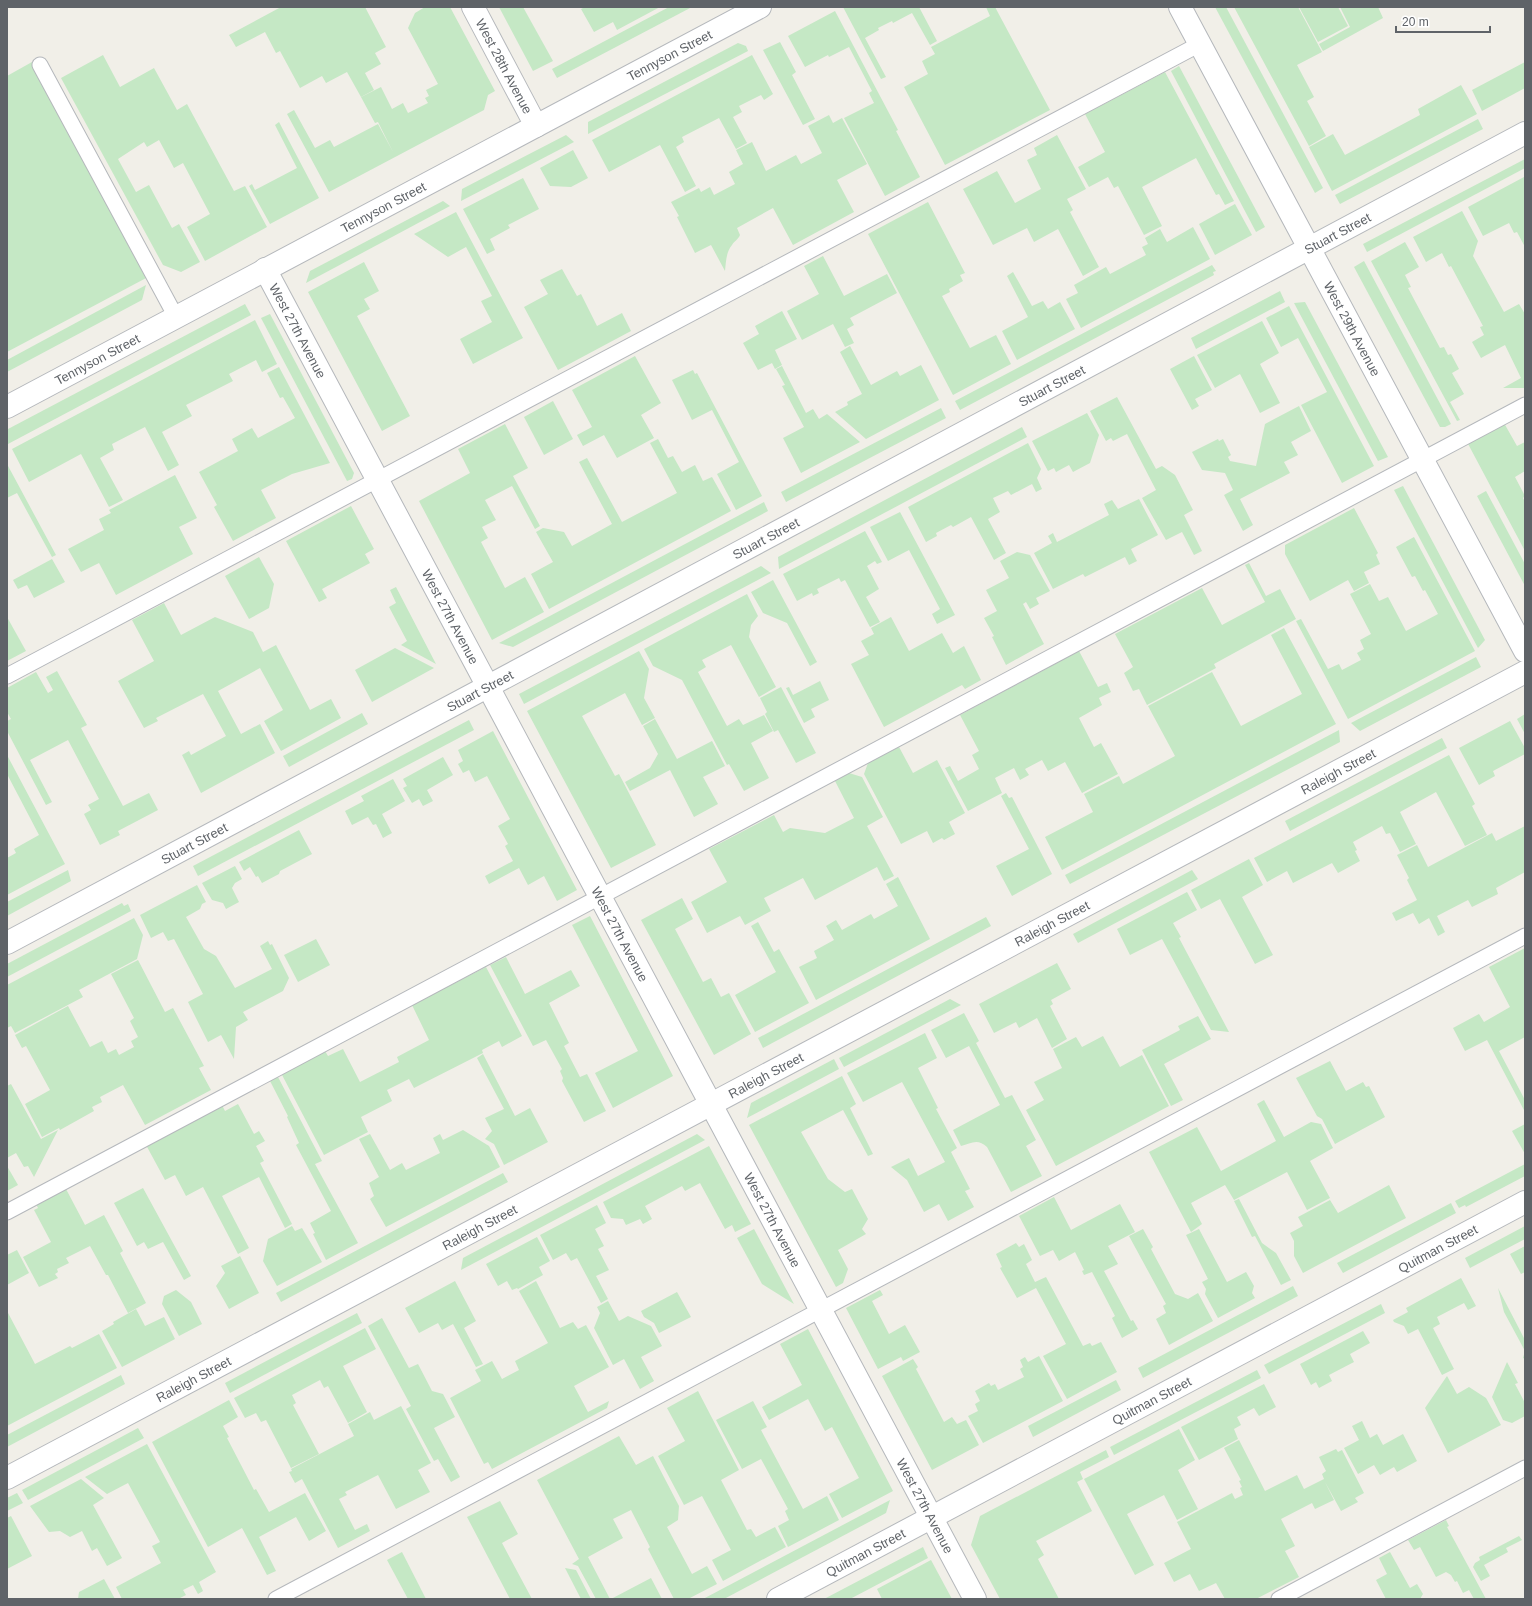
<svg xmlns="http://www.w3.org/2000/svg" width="1532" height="1606" viewBox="0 0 1532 1606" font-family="Arial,sans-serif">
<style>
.green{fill:#c5e8c5}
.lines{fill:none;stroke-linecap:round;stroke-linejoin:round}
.service-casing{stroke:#b5b8bc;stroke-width:17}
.minor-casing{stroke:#b5b8bc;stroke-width:24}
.tertiary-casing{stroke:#b5b8bc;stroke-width:24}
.service{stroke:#fff;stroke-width:15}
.minor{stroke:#fff;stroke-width:22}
.tertiary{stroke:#fff;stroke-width:22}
.labels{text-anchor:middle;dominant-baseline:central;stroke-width:3;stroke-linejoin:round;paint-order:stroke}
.street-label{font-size:13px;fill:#5f6368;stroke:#fff}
</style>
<rect width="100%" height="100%" fill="#f1efe8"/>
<g class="green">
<polygon points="281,7 365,7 386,47 375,53 381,64 365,73 374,90 361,97 347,72 326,83 322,76 300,88 280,51 276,53 265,32 236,47 229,35"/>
<polygon points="425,7 450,7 495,91 488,95 484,110 329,192 287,114 294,110 315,148 330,140 334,147 378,124 393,152 378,122 375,123 361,97 381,87 392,109 403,103 408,113 428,103 425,98 429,96 426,90 438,84 408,28 415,13"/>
<polygon points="499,7 523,7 553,61 533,71"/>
<polygon points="585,7 660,7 617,30 613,22 594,32 581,9"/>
<polygon points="669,7 692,7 557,78 552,69"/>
<polygon points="843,7 919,7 937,41 930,45 912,13 893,23 892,21 878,28 879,30 865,38 886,77 881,79"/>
<polygon points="986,7 995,7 1050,110 945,165 904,87 928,74 922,61 935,54 931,47 990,16"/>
<polygon points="1215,7 1226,7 1323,188 1315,193"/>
<polygon points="1234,7 1298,7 1322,52 1297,65 1314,97 1307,101 1326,136 1309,146"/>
<polygon points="1299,7 1338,7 1348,26 1318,42"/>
<polygon points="1340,7 1378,7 1383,18 1323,51 1319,44 1350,27"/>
<polygon points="835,11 898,130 896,131 920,177 885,196 844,118 874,103 869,93 872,91 849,47 829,57 828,55 805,67 788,36"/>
<polygon points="780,42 796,72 792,75 815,119 803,125 763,50"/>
<polygon points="738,43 746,46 748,51 588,134 588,122"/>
<polygon points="103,55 120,87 154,68 177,110 187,104 234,191 245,186 267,227 205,261 187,227 210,214 183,163 174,168 159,140 147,147 144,142 118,159 136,192 149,185 172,228 179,224 200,262 181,272 163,265 61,78"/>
<polygon points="752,55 773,94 764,100 761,95 739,106 742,112 733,117 747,143 736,149 719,118 682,137 684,142 676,147 696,186 685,192 660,145 609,172 592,140"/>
<polygon points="32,62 148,277 7,352 7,76"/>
<polygon points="1525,62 1525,88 1482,111 1472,90"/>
<polygon points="1179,66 1265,227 1256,232 1171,71"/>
<polygon points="1165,72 1234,201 1225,205 1219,194 1216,195 1196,158 1142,187 1162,226 1144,235 1118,186 1114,188 1108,177 1089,187 1078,167 1105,152 1085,114"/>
<polygon points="1461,85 1477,114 1332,191 1309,147 1333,134 1345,155 1420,115 1418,109"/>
<path d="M829,115L833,123L842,118L867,164L837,180L854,212L793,245L773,208L737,228L740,235C738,240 734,241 732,245C726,252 726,262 725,271L711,245L695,253L677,217L679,216L671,202L699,188L701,192L710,187L714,195L735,184L729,172L743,164L736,150L752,142L766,171L796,155L801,164L822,153L808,126Z"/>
<polygon points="1478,119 1483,129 1340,204 1335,195"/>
<polygon points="279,122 319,198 270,224 249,186 252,184 255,190 297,168 275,125"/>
<polygon points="566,135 574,142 461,201 462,189"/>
<polygon points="1057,135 1086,189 1067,199 1073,210 1070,212 1099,267 1083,276 1058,229 1034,242 1027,228 993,245 963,189 997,171 1015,203 1041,189 1027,160 1037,155 1034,148"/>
<polygon points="573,150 588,178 571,187 550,186 540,168"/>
<polygon points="1525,159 1525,168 1367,252 1363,244"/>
<polygon points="1524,177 1525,180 1525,247 1517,232 1514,233 1509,223 1483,236 1468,207"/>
<polygon points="523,178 539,209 508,225 510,228 490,239 495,250 487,254 463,209"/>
<polygon points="443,201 450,206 306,283 310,271"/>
<polygon points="928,202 965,273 960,275 963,281 949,289 950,292 942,296 970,348 996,335 1011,364 953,395 868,234"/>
<polygon points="1235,204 1252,235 1215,255 1199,224"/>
<polygon points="1462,211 1478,241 1473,256 1504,312 1519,304 1525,314 1524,388 1503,388 1521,378 1505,345 1481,358 1472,342 1484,335 1480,327 1483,326 1451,266 1449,267 1442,253 1426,262 1413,237"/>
<polygon points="456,212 523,338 473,364 460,339 492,322 481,301 492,296 466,247 448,257 414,234"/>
<polygon points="1193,227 1210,259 1081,328 1066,299 1078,293 1074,285 1106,267 1110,274 1146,255 1142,247 1148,244 1145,238 1160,229 1167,242"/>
<polygon points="1405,242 1419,267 1405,275 1411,287 1408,288 1440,348 1444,347 1448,355 1451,354 1459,369 1452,373 1464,394 1450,402 1460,420 1457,421 1371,261"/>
<polygon points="823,256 844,296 887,274 897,293 850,318 854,325 847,329 854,343 845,347 833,324 802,340 787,311 819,294 804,266"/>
<polygon points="1364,261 1451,424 1445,427 1440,427 1354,267"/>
<polygon points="364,262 379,291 364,299 370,309 357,316 410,416 382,431 308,292"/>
<polygon points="1212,265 1216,271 1213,272 1214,275 960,410 955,401"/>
<polygon points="562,269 577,296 581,294 597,326 622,313 631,331 558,370 524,307 548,294 540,280"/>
<polygon points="1013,272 1032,306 1043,301 1048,309 1060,302 1075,329 1017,360 1002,331 1028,317 1007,276"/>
<polygon points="146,285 142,300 7,372 7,360"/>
<polygon points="1280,291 1285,302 1196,349 1191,338"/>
<polygon points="1305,302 1388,457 1378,461 1294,303"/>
<polygon points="245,304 251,315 8,444 8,429"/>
<polygon points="1289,306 1374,466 1342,483 1301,405 1327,392 1298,338 1281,347 1266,318"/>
<polygon points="782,311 797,339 775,350 782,365 775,369 772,363 758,370 743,343 759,334 755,326"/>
<polygon points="270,314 354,473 352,479 347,481 261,318"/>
<polygon points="255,320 277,364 262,372 256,360 229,374 233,381 186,405 192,416 162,432 179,465 168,471 145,427 112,444 114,450 100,458 123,500 109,507 81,454 29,482 12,449"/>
<polygon points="1262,321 1279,353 1260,364 1280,403 1260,413 1240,374 1215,388 1197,355"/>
<polygon points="850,346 871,385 897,371 900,376 921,365 939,400 866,439 835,412 848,405 847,402 862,394 840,352"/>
<polygon points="635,356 661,403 641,415 654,438 617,458 604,435 583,446 577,435 592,427 572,390"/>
<polygon points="1194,356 1212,390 1195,399 1199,406 1192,410 1170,369"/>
<polygon points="782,366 806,413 813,409 819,419 827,414 860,442 801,473 783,438 804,427 782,386 785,385 776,369"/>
<polygon points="279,367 330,463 292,474 261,490 276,518 233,541 214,507 217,505 199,472 238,451 232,439 252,428 258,438 295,418 283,397 280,398 267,373"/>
<polygon points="693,370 695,374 697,373 762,496 736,510 717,474 739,462 712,410 692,420 672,380"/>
<polygon points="1117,397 1156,469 1162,466 1175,475 1193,510 1184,515 1202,551 1194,555 1182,532 1166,540 1142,498 1156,490 1127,434 1113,441 1111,438 1106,441 1090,411"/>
<polygon points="553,401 573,439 544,455 524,417"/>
<polygon points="1299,406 1311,431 1291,442 1298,455 1284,462 1290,473 1240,499 1253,525 1243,531 1224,495 1233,490 1225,473 1202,470 1192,452 1218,439 1219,441 1223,439 1231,455 1228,457 1230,461 1256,466 1265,424"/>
<polygon points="941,408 946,418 786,502 781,492"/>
<polygon points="1087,413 1099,435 1090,463 1073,472 1069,465 1056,472 1054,468 1048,471 1032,441"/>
<polygon points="1504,423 1517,446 1525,442 1525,471 1515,477 1525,496 1523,498 1525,502 1525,551 1467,442"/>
<polygon points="505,424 528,468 513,476 540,526 535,529 512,486 485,500 496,520 482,527 488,538 481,542 505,588 525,577 544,612 492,640 419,501 470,473 458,449"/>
<polygon points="1022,427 1027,437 779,569 778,557"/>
<polygon points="658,439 668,458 673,456 682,472 695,465 703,481 712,477 731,511 549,609 531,574 553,562 536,532 543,528 564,532 572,546 612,524 579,462 587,458 622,522 677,493 650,443"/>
<polygon points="1028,443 1041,469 1037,478 1042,489 1036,492 1032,484 1011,495 1008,491 993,498 1000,512 988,519 1006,553 994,560 971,517 953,527 951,525 936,533 937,536 926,542 908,507"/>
<polygon points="7,464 56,555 52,557 17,493 7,498"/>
<polygon points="175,475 197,518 179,527 193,554 116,595 99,563 81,572 68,549 104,530 99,519 111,513 109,510"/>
<polygon points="1403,486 1485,640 1478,648 1394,490"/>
<polygon points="1486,491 1525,564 1525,586 1477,496"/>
<polygon points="1139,499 1158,535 1131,549 1137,561 1129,565 1125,557 1085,577 1083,574 1053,589 1034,553 1052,543 1048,536 1053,533 1057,542 1109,515 1104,504 1112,500 1118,509"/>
<polygon points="764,502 768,511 513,647 499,643"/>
<polygon points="351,506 374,549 365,554 370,563 322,589 327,598 319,602 286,541"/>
<polygon points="1354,508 1378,553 1376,555 1380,564 1364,572 1369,583 1354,591 1348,580 1310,601 1285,554 1285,545"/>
<polygon points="900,512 955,615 937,624 932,614 940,609 909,550 888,561 870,527"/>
<polygon points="865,531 882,562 877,564 875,561 867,566 879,589 866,597 880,622 870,627 845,580 841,582 839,578 817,589 819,593 813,596 812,593 797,601 783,574"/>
<polygon points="1414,537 1475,651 1348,719 1296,621 1301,619 1328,669 1339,664 1342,670 1361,660 1357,653 1364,649 1360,640 1371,634 1350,594 1370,584 1379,601 1388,597 1406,631 1438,614 1425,590 1423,591 1415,576 1412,577 1396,547"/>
<polygon points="1017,552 1030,555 1050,591 1036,598 1039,604 1030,609 1026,602 1023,604 1044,644 1006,665 992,637 994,636 984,618 997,611 986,590 1009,578 1000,561"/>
<polygon points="259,557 274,584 269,608 249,619 225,576"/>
<polygon points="52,559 65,582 34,598 27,585 18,589 13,580"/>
<polygon points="1249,563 1266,596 1280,589 1296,619 1214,664 1216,668 1147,705 1139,689 1133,691 1124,673 1133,667 1115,634 1202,588 1222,625 1265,602 1245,565"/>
<polygon points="761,566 771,573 524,704 519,694"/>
<polygon points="773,580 817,662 810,666 787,623 763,613 751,592"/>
<polygon points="396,587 436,664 401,645 407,641 389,607 396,603 390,590"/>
<polygon points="747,594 758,616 751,625 749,637 776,687 759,697 731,645 702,660 706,667 698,672 727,726 739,719 743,725 764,715 773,731 751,743 769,778 744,791 729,764 727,765 682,680 653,666 644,649"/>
<polygon points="164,603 181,635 215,617 253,632 263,652 276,645 310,710 331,699 341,718 281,751 264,721 283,710 260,668 218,691 241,734 260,724 275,753 201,793 182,755 189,751 191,755 226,736 203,694 156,718 158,721 144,728 118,681 154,661 132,620"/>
<polygon points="7,617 26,651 7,661"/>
<polygon points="891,617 909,651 942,633 953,653 964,646 981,680 965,689 962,685 884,727 851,664 869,655 861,641 874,634 871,628"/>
<polygon points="1284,628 1336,724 1062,870 1045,837 1093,812 1084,794 1119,776 1123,784 1175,756 1148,706 1212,672 1241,726 1302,694 1271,635"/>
<polygon points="395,648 434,668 372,702 355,670"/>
<polygon points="639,651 649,669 644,698 655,718 642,725 625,693 582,716 615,776 619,774 656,845 611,868 527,711"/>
<polygon points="1079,651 1098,687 1107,683 1111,692 1099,698 1102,705 1079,718 1094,747 1101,743 1118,774 1082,793 1065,762 1048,771 1042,760 1025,769 1029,775 1020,780 1014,768 995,778 1002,793 968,811 945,768 950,766 958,781 979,769 972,755 979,751 960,715"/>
<polygon points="1476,657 1481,667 1360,731 1351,723"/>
<polygon points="57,671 87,725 81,728 123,806 149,793 158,810 118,831 120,835 100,845 84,814 91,810 88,805 99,799 68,740 30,760 52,802 46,805 7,731 7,721 11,719 7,712 7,688 36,672 48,693 53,690 46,677"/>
<polygon points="820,681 829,700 811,709 815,717 804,723 786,688 789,687 793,695"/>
<polygon points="781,687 816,753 796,763 778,730 774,732 765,714 767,712 760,698"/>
<polygon points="362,713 368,724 289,767 283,756"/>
<polygon points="1525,714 1525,734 1517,719"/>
<polygon points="655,719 677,759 712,741 725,766 703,777 718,804 694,817 670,770 630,791 625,782 650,768 658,754 643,726"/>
<polygon points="469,720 474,730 198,876 193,866"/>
<polygon points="1510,721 1525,748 1525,754 1493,771 1495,776 1479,785 1459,748"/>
<polygon points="1339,730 1340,742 1070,884 1065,875"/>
<polygon points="493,731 577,890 557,901 544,876 528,885 519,868 489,884 485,876 513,861 505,846 508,844 498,826 510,819 487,776 475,782 469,770 463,773 458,764 463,761 458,750"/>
<polygon points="1442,738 1447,748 1290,831 1285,821"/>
<polygon points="899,747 913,773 937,760 965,813 949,822 955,834 944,840 942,838 933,843 927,831 901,844 864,774 868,763"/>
<polygon points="7,755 65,864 7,895 7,858 16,853 14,849 39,835 7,774"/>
<polygon points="1449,755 1475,804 1472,806 1487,835 1465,846 1436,792 1400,812 1416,844 1400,852 1390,833 1386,834 1382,826 1353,842 1357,850 1355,851 1360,861 1338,873 1332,863 1293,883 1287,871 1267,882 1254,858"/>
<polygon points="443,757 453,775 427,790 433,801 423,806 419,799 412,803 403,788 407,786 403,779"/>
<polygon points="849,773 862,777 883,817 867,826 894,876 884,881 877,867 815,900 803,878 764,898 771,911 745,925 740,916 707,933 691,902 727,882 709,849 774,815 783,832 790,828 825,833 854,818 835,781"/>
<polygon points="393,779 405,801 382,814 392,833 383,838 376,824 373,825 368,817 352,825 345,811 364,801 361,796"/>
<polygon points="1006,793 1009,798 1012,797 1052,874 1012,896 996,866 1029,849 1001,796"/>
<polygon points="1525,826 1525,872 1496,888 1498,894 1472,907 1468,900 1437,916 1445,932 1438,936 1429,918 1419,924 1413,913 1396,921 1392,913 1417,900 1407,880 1409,878 1397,855 1417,845 1428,867 1492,833 1496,841"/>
<polygon points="299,830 312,854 280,871 279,874 262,883 258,876 256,877 250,867 244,871 239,862"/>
<polygon points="1249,859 1263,885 1242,897 1273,955 1255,964 1220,899 1201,909 1191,890"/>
<polygon points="235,866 242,879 235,883 232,888 239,902 226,909 223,903 212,900 202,883"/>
<polygon points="68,870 71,881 7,916 7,902"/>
<polygon points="1192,870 1198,879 1078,943 1073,934"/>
<polygon points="898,877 930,939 816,1000 799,967 817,958 814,951 834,940 826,926 836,920 842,930 871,914 874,919 898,906 886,884"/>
<polygon points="197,885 206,902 202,904 200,909 186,917 204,949 216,956 235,988 272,969 260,946 268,941 270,945 272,944 289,978 283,991 243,1012 248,1020 236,1027 234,1059 221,1035 208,1042 188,1002 203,994 174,939 168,941 163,932 151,938 140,915"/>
<polygon points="1187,892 1197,910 1173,923 1181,937 1179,938 1229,1032 1211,1030 1162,939 1130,955 1117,929"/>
<polygon points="682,898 693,919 675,929 703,982 711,978 721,997 729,993 751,1034 714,1055 641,920"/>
<polygon points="122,903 124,906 128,904 131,911 7,977 7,964"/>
<polygon points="590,916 673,1076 613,1108 595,1073 638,1051 572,925"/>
<polygon points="986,917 991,926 763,1048 758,1038"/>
<polygon points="134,918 143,935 137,959 79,990 83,997 15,1033 11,1026 7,1028 7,985"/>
<polygon points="758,922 774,952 779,949 809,1003 755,1032 735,995 776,972 751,926"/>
<polygon points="316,939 330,965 298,982 284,955"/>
<polygon points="1525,948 1525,1037 1499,1051 1525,1100 1525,1112 1487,1040 1465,1051 1453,1028 1479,1014 1484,1022 1510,1007 1489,967"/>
<polygon points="506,957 525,994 571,970 580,986 549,1003 569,1043 564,1046 580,1077 587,1074 606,1111 584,1122 562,1081 563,1078 560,1071 562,1069 546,1040 533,1046 490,965"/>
<polygon points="138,960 165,1012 173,1008 204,1066 199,1068 211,1090 145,1125 123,1085 100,1097 102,1102 92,1107 94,1111 60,1130 59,1128 42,1137 25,1104 50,1090 26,1046 22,1048 15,1035 68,1006 90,1047 102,1041 108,1053 116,1049 119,1055 134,1047 131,1041 138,1037 130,1021 134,1018 111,974"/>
<polygon points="1057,963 1071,989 1051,1000 1053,1004 1050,1006 1067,1039 1052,1048 1037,1018 1019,1028 1016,1022 994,1033 979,1004"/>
<polygon points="486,967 522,1036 502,1047 499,1041 482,1050 483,1053 414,1088 409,1079 387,1090 392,1101 361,1117 368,1132 324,1155 281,1073 325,1051 328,1056 343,1049 360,1082 399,1062 397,1057 429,1040 412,1005"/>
<polygon points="950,999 961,1005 844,1067 839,1058"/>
<path d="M964,1013L979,1041L976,1043L1005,1098L1012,1095L1036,1140L1026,1146L1042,1176L1011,1192L987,1147C978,1138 971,1143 961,1146L953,1130L1000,1105L969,1046L946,1058L931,1030Z"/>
<polygon points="1198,1016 1211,1039 1164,1064 1183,1100 1171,1106 1142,1050 1180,1030 1178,1026"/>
<polygon points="925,1033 937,1058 918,1068 938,1108 936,1109 957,1148 951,1152 970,1189 965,1191 974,1207 948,1221 939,1204 924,1212 907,1180 891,1167 909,1158 918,1176 945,1162 902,1082 863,1102 847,1073"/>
<polygon points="1103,1036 1120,1067 1142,1055 1169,1106 1056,1166 1026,1110 1044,1100 1034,1082 1062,1068 1053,1049 1076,1037 1082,1047"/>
<polygon points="483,1054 515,1116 530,1108 548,1142 504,1165 494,1144 485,1139 492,1131 485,1118 504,1109 477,1058"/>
<polygon points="834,1059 839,1069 747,1118 751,1103"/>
<polygon points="1330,1061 1346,1091 1363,1082 1366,1087 1369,1086 1385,1117 1335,1144 1322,1119 1317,1116 1296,1078"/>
<polygon points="842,1076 856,1104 850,1108 873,1154 868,1156 843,1110 801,1132 828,1179 845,1192 852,1189 868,1219 862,1229 866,1234 838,1250 848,1269 843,1283 836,1287 749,1125"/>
<polygon points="278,1077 322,1161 315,1164 358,1243 326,1260 313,1234 315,1233 310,1223 331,1211 296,1145 299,1143 287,1117 288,1116 270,1081"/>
<polygon points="11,1084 41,1139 58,1130 34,1177 28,1166 24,1167 16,1153 7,1158 7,1086"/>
<polygon points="1264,1100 1284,1137 1311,1122 1321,1124 1333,1148 1310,1161 1330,1198 1307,1210 1287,1172 1234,1200 1225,1185 1191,1203 1202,1224 1191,1232 1149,1152 1197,1127 1221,1171 1276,1141 1257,1104"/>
<polygon points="238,1104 254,1134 259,1131 265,1141 256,1146 264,1161 260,1163 292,1224 285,1228 259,1177 222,1196 249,1248 238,1254 203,1187 186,1196 175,1175 165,1180 146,1145 222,1105 225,1111"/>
<polygon points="1525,1124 1525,1154 1512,1131"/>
<polygon points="463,1130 489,1146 500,1167 386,1227 370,1199 374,1196 369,1183 379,1177 359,1139 370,1134 390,1170 402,1163 406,1170 440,1153 433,1138 440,1134 443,1140"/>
<polygon points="697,1134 705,1140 461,1270 463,1258"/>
<polygon points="709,1146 751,1224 735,1232 732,1225 725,1229 700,1183 685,1191 682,1186 645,1206 652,1219 643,1224 640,1219 626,1225 623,1219 611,1218 603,1202"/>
<polygon points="1525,1164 1525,1176 1466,1207 1465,1205 1459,1208 1455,1201"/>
<polygon points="7,1166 18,1185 7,1191"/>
<polygon points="503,1173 508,1182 281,1302 276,1293"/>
<polygon points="1389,1185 1406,1218 1303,1273 1294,1256 1294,1241 1290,1233 1303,1226 1298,1217 1330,1200 1338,1213"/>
<polygon points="143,1188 191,1276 184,1280 163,1242 148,1249 144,1242 137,1246 114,1203"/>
<polygon points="66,1189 85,1225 104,1215 123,1251 120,1253 146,1303 128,1313 108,1275 106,1275 90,1246 66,1258 69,1263 57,1269 58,1272 55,1274 58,1278 39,1287 23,1257 51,1242 34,1210 38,1208 36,1204"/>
<polygon points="1054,1197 1071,1230 1120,1204 1135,1232 1108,1246 1118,1264 1104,1271 1131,1321 1133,1320 1138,1329 1122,1338 1112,1318 1115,1316 1092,1272 1084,1275 1082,1271 1084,1270 1075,1252 1059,1261 1053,1250 1040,1256 1019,1216"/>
<polygon points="1239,1199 1262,1243 1276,1253 1291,1280 1281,1285 1255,1236 1252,1237 1234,1201"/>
<polygon points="1451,1203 1456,1213 1343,1273 1337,1263"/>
<polygon points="597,1205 606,1223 595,1229 604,1246 598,1249 609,1270 596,1276 608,1299 601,1303 577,1258 571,1261 566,1253 553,1260 540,1235"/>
<polygon points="292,1226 295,1231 302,1228 322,1262 277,1286 263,1261 268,1239"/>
<polygon points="1525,1226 1525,1239 1470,1268 1465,1258"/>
<polygon points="754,1229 794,1304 762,1284 737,1238"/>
<polygon points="1143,1229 1153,1247 1151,1249 1175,1294 1188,1299 1198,1293 1213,1321 1169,1345 1156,1319 1166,1313 1163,1306 1166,1304 1129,1236"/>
<polygon points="1199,1229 1227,1282 1246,1272 1254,1286 1252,1293 1255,1298 1218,1318 1205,1294 1206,1289 1202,1282 1208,1279 1186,1235"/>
<polygon points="537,1237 550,1261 539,1267 543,1275 518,1289 517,1288 512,1290 507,1281 498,1286 486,1264"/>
<polygon points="1016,1243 1019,1247 1024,1244 1032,1260 1026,1264 1035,1282 1046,1277 1083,1346 1090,1343 1092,1346 1101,1342 1117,1372 1067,1399 1043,1356 1066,1344 1036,1288 1017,1298 1000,1268 1002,1267 996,1254"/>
<polygon points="1525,1246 1525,1272 1521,1274 1510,1254"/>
<polygon points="17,1250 29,1273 7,1285 7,1255"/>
<polygon points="240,1256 259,1293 229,1309 216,1286 225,1273 221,1266"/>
<polygon points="1461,1278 1476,1306 1468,1310 1464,1303 1437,1317 1440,1324 1433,1328 1454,1369 1442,1375 1418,1329 1408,1334 1404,1326 1394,1322 1393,1320 1408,1312 1406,1308"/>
<polygon points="455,1281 476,1321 464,1328 483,1364 476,1367 453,1324 442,1330 438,1323 419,1333 405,1308"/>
<polygon points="536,1281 560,1328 573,1322 578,1329 586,1325 609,1367 574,1386 588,1412 609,1401 607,1408 492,1469 488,1462 484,1464 450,1398 481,1381 475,1370 492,1361 502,1379 519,1370 515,1361 548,1343 519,1291"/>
<polygon points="1293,1286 1298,1296 1143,1378 1138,1368"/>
<polygon points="1498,1288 1525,1340 1525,1359 1523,1358 1525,1351 1504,1312"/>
<polygon points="176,1290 191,1302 202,1324 179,1336 162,1304 164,1296"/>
<polygon points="880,1290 883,1295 872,1301 889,1334 905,1325 920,1352 903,1361 901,1357 878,1369 846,1308"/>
<polygon points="677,1292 691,1317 659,1333 654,1323 644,1317 641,1311"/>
<polygon points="608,1301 619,1321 628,1316 651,1326 662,1346 641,1357 654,1381 640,1389 624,1359 613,1365 594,1328 600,1313 597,1307"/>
<polygon points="1381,1304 1385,1313 1269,1374 1264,1365"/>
<polygon points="136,1309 145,1326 164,1317 175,1339 122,1367 102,1331 114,1324 113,1322"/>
<polygon points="7,1311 35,1364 70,1346 72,1348 99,1334 117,1368 7,1426"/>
<polygon points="357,1313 362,1323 230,1393 225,1383"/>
<polygon points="382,1318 409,1368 418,1364 432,1391 443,1394 455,1417 434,1428 460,1477 451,1482 438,1459 434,1461 406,1409 411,1406 368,1326"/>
<polygon points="365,1328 376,1349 343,1366 367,1412 348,1423 328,1386 324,1388 320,1380 292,1395 296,1403 293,1405 319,1454 291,1468 266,1420 261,1422 256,1413 245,1418 234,1398"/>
<polygon points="808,1329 893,1491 842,1518 829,1494 859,1478 832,1427 825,1431 808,1399 769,1420 762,1407 802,1385 780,1344"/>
<polygon points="1363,1331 1370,1343 1350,1354 1354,1362 1329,1375 1332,1381 1319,1388 1316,1382 1311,1385 1300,1364"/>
<polygon points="1039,1356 1063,1401 983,1443 968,1416 978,1411 975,1404 980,1401 975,1391 989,1383 991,1386 995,1384 998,1390 1024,1377 1020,1369 1023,1367 1020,1360 1025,1357 1028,1362"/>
<polygon points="913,1359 918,1367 916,1369 944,1422 952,1417 957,1424 966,1420 979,1445 932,1470 882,1376"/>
<polygon points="1507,1362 1518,1383 1515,1384 1525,1403 1525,1416 1512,1423 1503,1420 1492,1397"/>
<polygon points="1257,1370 1261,1378 1114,1455 1110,1447"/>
<polygon points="121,1375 125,1384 7,1447 7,1435"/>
<polygon points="1447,1376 1457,1394 1469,1387 1486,1398 1501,1425 1448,1453 1425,1408"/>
<polygon points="1116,1380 1121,1390 1033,1437 1028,1426"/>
<polygon points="1264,1384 1276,1407 1259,1416 1254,1408 1237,1417 1241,1425 1234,1429 1238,1439 1199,1460 1181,1427"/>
<polygon points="698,1391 739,1470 721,1480 747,1530 751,1529 756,1537 775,1527 786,1547 723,1581 712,1560 731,1550 702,1496 684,1505 658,1456 685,1441 667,1408"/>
<polygon points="229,1400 238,1417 223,1426 229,1437 227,1438 254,1490 256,1489 269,1512 305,1493 326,1531 309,1541 296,1517 259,1537 276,1571 267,1575 242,1528 208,1547 152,1442"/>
<polygon points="753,1401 767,1427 761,1430 803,1509 827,1496 839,1520 788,1547 778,1526 789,1520 785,1511 788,1509 761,1459 742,1469 716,1420"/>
<polygon points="401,1406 431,1463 418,1470 430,1492 396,1509 378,1475 345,1492 347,1495 339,1499 355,1530 367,1524 370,1531 338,1548 302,1479 295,1483 289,1472 292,1471 291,1469 354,1436 348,1424 370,1412 374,1420"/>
<polygon points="1362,1421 1370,1438 1377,1434 1383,1445 1403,1434 1417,1461 1397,1472 1394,1467 1380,1475 1374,1465 1358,1474 1344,1448 1359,1440 1352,1426"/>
<polygon points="138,1428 144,1438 28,1500 22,1490"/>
<polygon points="1179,1429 1195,1460 1178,1470 1198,1509 1177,1520 1164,1495 1127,1514 1154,1565 1135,1575 1084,1479"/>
<polygon points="619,1436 636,1465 653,1456 679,1506 678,1520 667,1527 692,1574 707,1566 717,1584 688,1599 674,1599 648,1549 650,1547 631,1510 613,1519 623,1538 588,1557 610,1599 596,1599 578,1566 572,1564 579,1559 537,1480"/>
<polygon points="1239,1440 1265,1491 1297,1475 1304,1489 1324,1479 1322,1474 1326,1471 1319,1457 1336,1449 1338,1452 1342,1450 1364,1493 1355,1498 1358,1502 1341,1511 1325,1482 1334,1500 1315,1509 1312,1503 1281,1519 1295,1546 1285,1551 1299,1577 1256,1599 1225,1599 1216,1583 1199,1591 1190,1574 1174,1582 1164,1563 1191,1549 1177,1522 1232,1493 1235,1499 1243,1495 1240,1488 1242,1487 1239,1481 1241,1480 1224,1448"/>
<polygon points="147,1444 216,1572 199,1582 203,1591 198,1594 193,1585 183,1590 186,1595 178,1599 122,1599 116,1587 161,1563 152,1546 160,1542 128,1483 107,1494 85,1477"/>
<polygon points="1106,1450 1109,1457 1080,1472 1083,1479 1077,1482 1092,1511 1036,1541 1044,1555 1038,1559 1059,1599 1000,1599 971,1545 980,1516"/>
<polygon points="81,1479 104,1498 93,1505 122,1558 107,1566 97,1548 92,1551 82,1531 70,1537 60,1531 49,1532 30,1506"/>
<polygon points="17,1493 23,1503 7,1511 7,1498"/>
<polygon points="890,1500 886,1513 724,1599 703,1599"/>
<polygon points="500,1501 518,1534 502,1543 532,1599 510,1599 467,1517"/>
<polygon points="11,1516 32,1556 7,1569 7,1518"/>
<polygon points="1446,1520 1449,1526 1447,1527 1486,1599 1474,1599 1469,1590 1463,1593 1457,1581 1455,1582 1451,1575 1446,1572 1436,1577 1420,1547 1414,1550 1408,1540"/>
<polygon points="1519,1536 1522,1540 1506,1548 1508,1552 1484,1565 1490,1576 1481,1581 1473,1567 1475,1563 1480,1560 1479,1557"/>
<polygon points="923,1547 928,1558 850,1599 824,1599"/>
<polygon points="402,1552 426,1599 408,1599 387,1560"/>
<polygon points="1390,1552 1410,1588 1417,1584 1423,1594 1420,1599 1386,1599 1376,1580 1387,1574 1379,1558"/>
<polygon points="931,1560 952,1599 882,1599 877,1589"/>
<polygon points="565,1568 576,1570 591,1599 581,1599"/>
<polygon points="651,1578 662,1599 611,1599"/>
<polygon points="104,1579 115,1599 78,1599 79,1592"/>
</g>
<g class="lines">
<defs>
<g id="service">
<polyline points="40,65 176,317"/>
<polyline points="7,676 1200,44"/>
<polyline points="7,1212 1525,405"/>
<polyline points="276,1599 1525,936"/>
<polyline points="1279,1599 1525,1468"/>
</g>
<g id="minor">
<path id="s1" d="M473,7L536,126"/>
<path id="s2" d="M265,269L975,1599"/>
<path id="s3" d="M7,943L1525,133"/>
<path id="s4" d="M7,1478L1525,672"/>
<path id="s5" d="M778,1599L1525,1202"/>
</g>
<g id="tertiary">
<path id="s6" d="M1180,7L1525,651"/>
<path id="s7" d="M7,407L760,7"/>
</g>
</defs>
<use href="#service" class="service-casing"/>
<use href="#minor" class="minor-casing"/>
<use href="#tertiary" class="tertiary-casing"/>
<use href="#service" class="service"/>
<use href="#minor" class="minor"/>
<use href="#tertiary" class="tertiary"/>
</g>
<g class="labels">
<g class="street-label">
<text stroke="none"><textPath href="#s7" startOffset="750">Tennyson Street</textPath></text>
<text stroke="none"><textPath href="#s1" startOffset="67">West 28th Avenue</textPath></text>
<text stroke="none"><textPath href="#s7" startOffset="426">Tennyson Street</textPath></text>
<text stroke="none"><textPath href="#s3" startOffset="1508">Stuart Street</textPath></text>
<text stroke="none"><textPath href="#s6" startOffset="365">West 29th Avenue</textPath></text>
<text stroke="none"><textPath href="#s2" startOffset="70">West 27th Avenue</textPath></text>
<text stroke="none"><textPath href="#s7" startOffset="102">Tennyson Street</textPath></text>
<text stroke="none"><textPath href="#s3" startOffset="1184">Stuart Street</textPath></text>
<text stroke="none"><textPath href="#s3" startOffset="860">Stuart Street</textPath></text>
<text stroke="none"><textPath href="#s2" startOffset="394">West 27th Avenue</textPath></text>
<text stroke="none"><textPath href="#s3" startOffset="536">Stuart Street</textPath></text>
<text stroke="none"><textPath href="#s4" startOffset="1507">Raleigh Street</textPath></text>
<text stroke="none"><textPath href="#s3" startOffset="212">Stuart Street</textPath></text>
<text stroke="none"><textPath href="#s4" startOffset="1183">Raleigh Street</textPath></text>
<text stroke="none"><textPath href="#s2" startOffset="754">West 27th Avenue</textPath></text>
<text stroke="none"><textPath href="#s4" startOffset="859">Raleigh Street</textPath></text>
<text stroke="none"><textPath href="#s2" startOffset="1078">West 27th Avenue</textPath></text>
<text stroke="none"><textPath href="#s4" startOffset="535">Raleigh Street</textPath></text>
<text stroke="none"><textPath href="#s5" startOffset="747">Quitman Street</textPath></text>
<text stroke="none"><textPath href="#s4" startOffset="211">Raleigh Street</textPath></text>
<text stroke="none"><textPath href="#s5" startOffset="423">Quitman Street</textPath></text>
<text stroke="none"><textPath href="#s2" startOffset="1402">West 27th Avenue</textPath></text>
<text stroke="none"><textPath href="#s5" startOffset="99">Quitman Street</textPath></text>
</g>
</g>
<rect width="1532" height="1606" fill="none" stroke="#5f6368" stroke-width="16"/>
<path d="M1396 26v6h94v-6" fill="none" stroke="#5f6368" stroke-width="2"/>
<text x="1402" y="26" font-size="12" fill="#5f6368" stroke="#ffffff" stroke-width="3" paint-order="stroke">20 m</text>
</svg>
